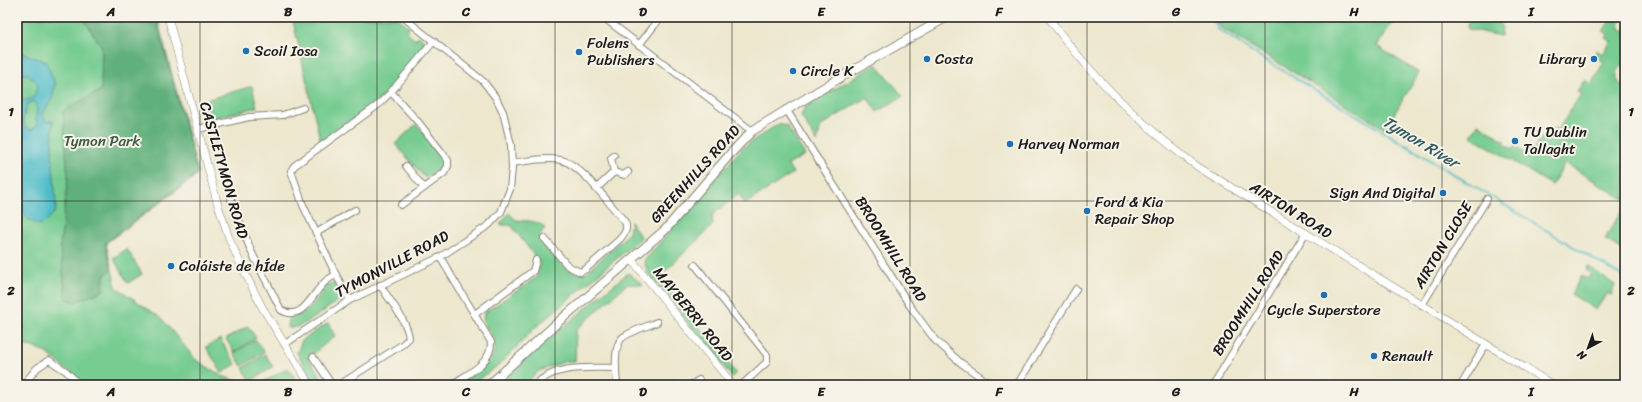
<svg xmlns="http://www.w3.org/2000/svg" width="1642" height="402" viewBox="0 0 1642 402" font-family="Sriracha,sans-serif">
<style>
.green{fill:#76cc91;stroke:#497456}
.forest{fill:#60b07b;stroke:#3e664c}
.water{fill:#50bdc9;stroke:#366c72;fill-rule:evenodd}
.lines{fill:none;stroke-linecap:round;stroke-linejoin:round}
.stream{stroke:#50bdc9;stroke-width:2}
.minor-casing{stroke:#848274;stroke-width:8}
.tertiary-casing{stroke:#848274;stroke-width:8}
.secondary-casing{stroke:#848274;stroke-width:10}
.minor{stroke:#fff;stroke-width:6}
.tertiary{stroke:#fff;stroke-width:7}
.secondary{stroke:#fff;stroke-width:8}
.grid{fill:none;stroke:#1c1c1c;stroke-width:1;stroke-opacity:0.55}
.poi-dot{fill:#1f6fb2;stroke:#f7f3e8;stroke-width:1.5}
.labels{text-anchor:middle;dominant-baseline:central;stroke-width:4;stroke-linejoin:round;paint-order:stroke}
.poi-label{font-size:15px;fill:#1c1c1c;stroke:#f7f3e8;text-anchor:start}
.park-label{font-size:15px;fill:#3c5a45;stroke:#f7f3e8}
.street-label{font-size:15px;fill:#1c1c1c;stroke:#f7f3e8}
.water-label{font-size:16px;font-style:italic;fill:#315c61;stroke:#f7f3e8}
.neatline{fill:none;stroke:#1c1c1c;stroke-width:1.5}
.grid-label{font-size:13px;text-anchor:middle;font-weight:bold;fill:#1c1c1c}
</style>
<rect width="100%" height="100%" fill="#f7f3e8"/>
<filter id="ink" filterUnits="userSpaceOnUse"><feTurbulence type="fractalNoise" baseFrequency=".025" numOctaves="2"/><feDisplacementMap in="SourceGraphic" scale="8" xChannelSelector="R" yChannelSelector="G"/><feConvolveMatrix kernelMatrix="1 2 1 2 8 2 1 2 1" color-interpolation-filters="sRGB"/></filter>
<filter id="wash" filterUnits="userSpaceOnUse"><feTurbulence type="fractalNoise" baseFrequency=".012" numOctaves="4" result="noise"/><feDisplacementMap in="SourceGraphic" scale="16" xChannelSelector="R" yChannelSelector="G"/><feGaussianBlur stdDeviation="0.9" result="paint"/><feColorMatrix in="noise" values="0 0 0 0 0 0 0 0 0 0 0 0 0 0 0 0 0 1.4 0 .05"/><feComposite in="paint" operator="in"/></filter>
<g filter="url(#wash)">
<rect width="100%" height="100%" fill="#ece7cd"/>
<g class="green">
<path d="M17,17H157L198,173L191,180L106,243L116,287L161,318L196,360L222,376L250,385H81C64,368 44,342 17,346Z"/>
<polygon points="292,17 397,17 409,27 407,33 415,40 418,36 422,38 425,46 380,99 321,144"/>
<polygon points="1215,17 1396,17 1377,46 1419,73 1385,129 1220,27"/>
<path d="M1473,17C1484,17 1496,14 1502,26L1501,36L1468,29V23Z"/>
<path d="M1609,17H1622L1619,24L1621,31L1625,29C1625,37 1627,50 1625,58C1620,70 1609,77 1625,88V200L1565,163L1552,185L1471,136L1478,124L1505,141L1504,144L1513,149L1515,147L1530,157L1542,137L1548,140L1555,128L1558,130L1581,94L1577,91L1585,80L1591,84L1604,62L1594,55L1597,50L1603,54L1611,41L1606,38L1608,34L1603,31L1611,19Z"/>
<polygon points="876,64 903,96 877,112 867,97 821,126 817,142 801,116 805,107"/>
<polygon points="252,86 257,107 211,119 206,100"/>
<polygon points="416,124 439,151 444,163 442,167 425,178 395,144"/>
<polygon points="778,124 787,126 805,155 788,165 793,173 745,204 739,194 712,215 713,225 659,277 736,373 732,377 648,273 644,261 742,148"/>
<polygon points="1625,205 1625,252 1605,239"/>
<path d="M509,213L516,220C527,221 537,220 545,228L538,237C550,251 565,277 586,273L624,238L629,232L631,222L641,238L537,326L499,365L470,385H457C475,372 505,360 491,335C486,327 482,322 484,313L537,277L540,263L511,225H500Z"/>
<polygon points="127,249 142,274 128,283 113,258"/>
<polygon points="1588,266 1615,285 1611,295 1607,293 1596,310 1571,294 1582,276 1588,279 1591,273 1586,270"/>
<polygon points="628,273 643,285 627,284 576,330 575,361 566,361 539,371 524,385 493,385"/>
<path d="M334,283L340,294L339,300C327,308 302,330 288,328L289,317C308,316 317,300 326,285Z"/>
<polygon points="328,323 335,336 308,358 327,385 316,385 297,353 302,340"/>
<polygon points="248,326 256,338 234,352 226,339"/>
<polygon points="220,339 236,364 222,373 206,347"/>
<polygon points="256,340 264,352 242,366 234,353"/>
<polygon points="265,354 273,367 251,381 243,368"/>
<polygon points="288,368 299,385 258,385"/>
</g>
<polygon class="forest" points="82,17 155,17 198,173 105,243 111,270 104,276 103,291 75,302 66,299 60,247 68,178 63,111 101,90 102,47"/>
<path class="water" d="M20,52L46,62L55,84L52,100L42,113L45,121H53L52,150L56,206L55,212L42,225C11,219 28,197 23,180C22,178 19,175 17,173V91L25,101L34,97L38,84L28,74H19L17,76V53ZM33,101L37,104L36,120L38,124L32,130L25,127L23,120L27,104Z"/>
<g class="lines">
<polyline class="stream" points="1212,17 1218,29 1262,58 1625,278"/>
</g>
</g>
<g filter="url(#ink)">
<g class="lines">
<defs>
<g id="minor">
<polyline points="603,17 752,131"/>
<polyline points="926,17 932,26"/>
<polyline points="639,45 661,17"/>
<polyline points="391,92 419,123 448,160 448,166 444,173 401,205"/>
<polyline points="786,109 910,306 935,340 961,363 992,385"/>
<polyline points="198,129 249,117 283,115 303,108"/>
<polyline points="614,156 611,158 614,172 624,175 628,172"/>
<path d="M512,163C528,161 546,157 561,160C581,164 611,206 625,222C628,229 625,233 620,239L586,269L580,272L568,266L544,238"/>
<polyline points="406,166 424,188"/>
<polyline points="596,189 614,172"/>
<path d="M231,199L251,251L281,310C303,323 312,293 325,282C328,279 332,277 336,275"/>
<polyline points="316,233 355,210"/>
<path d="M440,257L491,342C492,364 467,374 451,385"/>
<polyline points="695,265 767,355 767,362 742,385"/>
<polyline points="350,300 336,275 303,205 291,171 294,166 378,105 391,92 434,41"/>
<polyline points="1422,305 1487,199"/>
<polyline points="475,314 533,271 536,260"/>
<polyline points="285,344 350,300 440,257 489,225 501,212 510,189 512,168 511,145 503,112 496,98 483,81 403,17"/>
<polyline points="313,357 332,385"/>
<polyline points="23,385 37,368 49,360 66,371 80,385"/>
<path d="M339,385L403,344L409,338C408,322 388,298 380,285"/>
<path d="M535,385C555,364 589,368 616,368"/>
<path d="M617,385C616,374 613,346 622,338C629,332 648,326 657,322"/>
<polyline points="691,385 699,380"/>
<polyline points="1017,385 1076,289"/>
<polyline points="1213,385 1305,234"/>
<polyline points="1461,385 1486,344"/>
</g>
<g id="tertiary">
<polyline points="168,17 217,202 229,238 241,265 262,307 310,385"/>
<path d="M1048,17C1090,75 1141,125 1198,167L1553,385"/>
<polyline points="632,260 733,385"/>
</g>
<polyline id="secondary" points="489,385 556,324 666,229 731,153 752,131 843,76 947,17"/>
</defs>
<use href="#minor" class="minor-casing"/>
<use href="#tertiary" class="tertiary-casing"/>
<use href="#secondary" class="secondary-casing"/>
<use href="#minor" class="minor"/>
<use href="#tertiary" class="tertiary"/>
<use href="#secondary" class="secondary"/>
</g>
</g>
<path class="grid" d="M200,17V385M377,17V385M555,17V385M732,17V385M910,17V385M1087,17V385M1265,17V385M1442,17V385M17,201H1625"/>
<g class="poi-dot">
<circle cx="246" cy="51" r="4"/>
<circle cx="579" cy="52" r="4"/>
<circle cx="927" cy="59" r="4"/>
<circle cx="1594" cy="59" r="4"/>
<circle cx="793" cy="71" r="4"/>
<circle cx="1515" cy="141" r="4"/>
<circle cx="1010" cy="144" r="4"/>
<circle cx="1443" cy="193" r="4"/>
<circle cx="1087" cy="211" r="4"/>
<circle cx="171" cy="266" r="4"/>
<circle cx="1324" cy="295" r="4"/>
<circle cx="1374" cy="356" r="4"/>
</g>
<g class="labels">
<g class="poi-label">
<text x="587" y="43">Folens<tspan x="587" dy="17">Publishers</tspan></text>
<text x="254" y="51">Scoil Iosa</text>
<text x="935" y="59">Costa</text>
<text x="1586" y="59" text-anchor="end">Library</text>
<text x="801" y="71">Circle K</text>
<text x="1523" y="132">TU Dublin<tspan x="1523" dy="17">Tallaght</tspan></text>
<text x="1018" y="144">Harvey Norman</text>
<text x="1435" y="193" text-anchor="end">Sign And Digital</text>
<text x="1095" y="202">Ford &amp; Kia<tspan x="1095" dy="17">Repair Shop</tspan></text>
<text x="179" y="266">Coláiste de hÍde</text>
<text x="1324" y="310" text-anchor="middle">Cycle Superstore</text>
<text x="1382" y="356">Renault</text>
</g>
<g class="park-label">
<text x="102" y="141">Tymon Park</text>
</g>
<g class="street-label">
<text transform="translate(224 170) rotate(74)">CASTLETYMON ROAD</text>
<text transform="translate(695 174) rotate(-48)">GREENHILLS ROAD</text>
<text transform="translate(1291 210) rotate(32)">AIRTON ROAD</text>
<text transform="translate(1443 245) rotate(-59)">AIRTON CLOSE</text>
<text transform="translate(891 249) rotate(58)">BROOMHILL ROAD</text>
<text transform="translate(392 264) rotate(-28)">TYMONVILLE ROAD</text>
<text transform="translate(1248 303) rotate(-58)">BROOMHILL ROAD</text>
<text transform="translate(693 314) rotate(51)">MAYBERRY ROAD</text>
</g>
<g class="water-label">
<text transform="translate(1421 142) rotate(31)">Tymon River</text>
</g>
</g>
<rect width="1642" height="402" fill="none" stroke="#f7f3e8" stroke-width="44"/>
<g transform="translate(1588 348) rotate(221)" stroke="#f7f3e8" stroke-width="3" paint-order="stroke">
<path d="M0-3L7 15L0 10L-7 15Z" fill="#1c1c1c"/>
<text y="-6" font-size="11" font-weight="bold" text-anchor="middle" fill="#1c1c1c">N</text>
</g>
<rect x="22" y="22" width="1598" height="358" class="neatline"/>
<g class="grid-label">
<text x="111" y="16">A</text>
<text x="288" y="16">B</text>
<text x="466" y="16">C</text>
<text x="643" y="16">D</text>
<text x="821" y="16">E</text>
<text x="999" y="16">F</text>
<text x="1176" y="16">G</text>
<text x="1354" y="16">H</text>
<text x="1531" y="16">I</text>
<text x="11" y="116">1</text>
<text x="1631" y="116">1</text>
<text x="11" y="295">2</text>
<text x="1631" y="295">2</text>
<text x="111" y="396">A</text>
<text x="288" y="396">B</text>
<text x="466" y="396">C</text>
<text x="643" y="396">D</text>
<text x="821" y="396">E</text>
<text x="999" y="396">F</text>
<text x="1176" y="396">G</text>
<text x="1354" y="396">H</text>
<text x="1531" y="396">I</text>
</g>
</svg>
